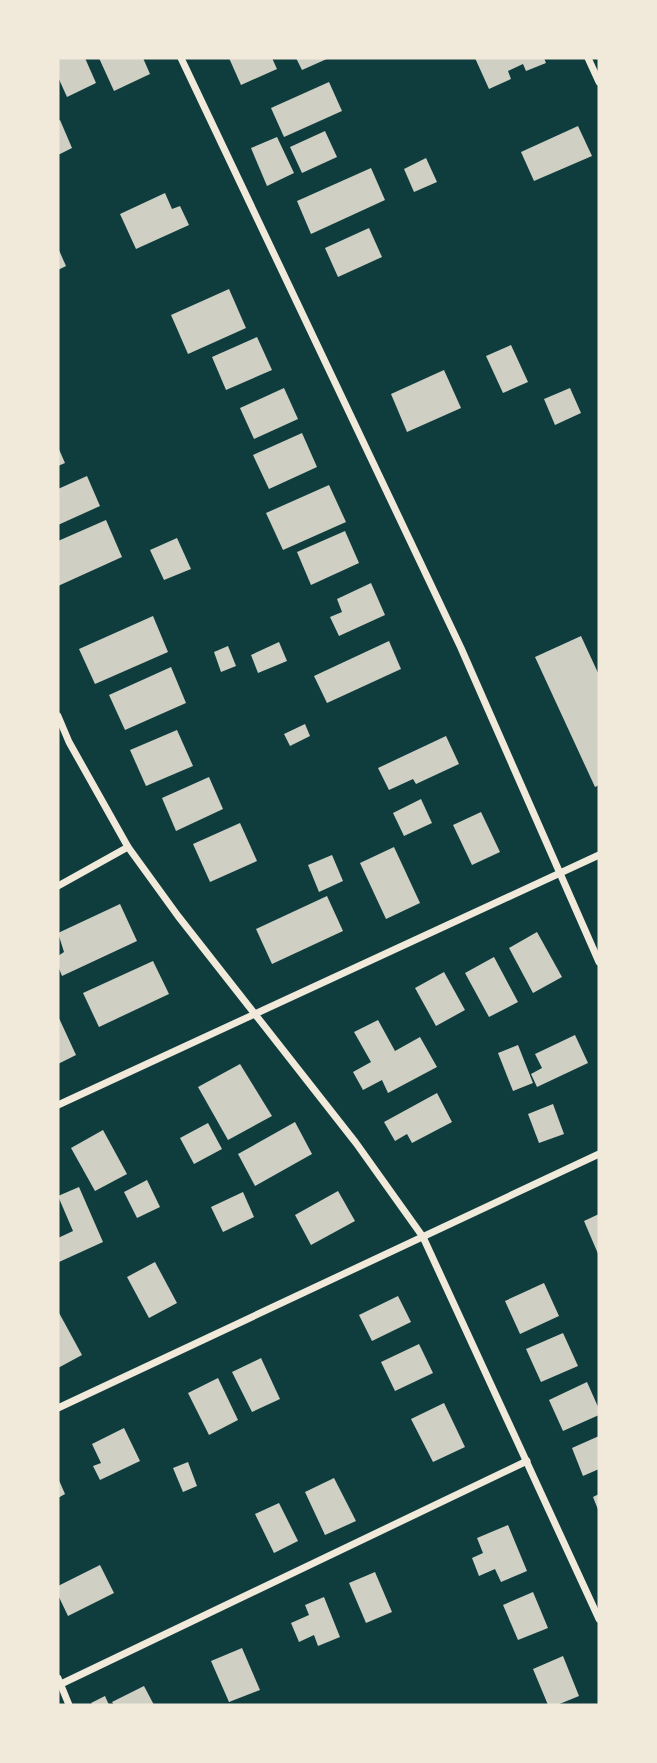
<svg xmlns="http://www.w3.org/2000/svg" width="657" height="1763" viewBox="0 0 657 1763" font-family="Helvetica,sans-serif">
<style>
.building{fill:#cfcfc3}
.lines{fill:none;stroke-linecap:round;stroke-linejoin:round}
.minor{stroke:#f1e9da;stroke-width:7}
</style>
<rect width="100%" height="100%" fill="#0f3d3e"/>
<g class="building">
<polygon points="58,58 85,58 96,83 67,97 58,77"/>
<polygon points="99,58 143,58 150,74 114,91"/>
<polygon points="229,58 272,58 277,69 241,85"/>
<polygon points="296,58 329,58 302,70"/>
<polygon points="475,58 544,58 546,63 526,71 523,64 508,71 511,79 489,89"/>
<polygon points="329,82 342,111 284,137 271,108"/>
<polygon points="60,120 72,148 58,155 58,121"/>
<polygon points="578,126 592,156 534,181 521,152"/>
<polygon points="325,131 337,157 302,173 290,147"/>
<polygon points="277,137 294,173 267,186 251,148"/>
<polygon points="426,158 437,182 414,192 404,169"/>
<polygon points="371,168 385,200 311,234 297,201"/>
<polygon points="165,193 172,209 180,206 189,225 136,249 120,214"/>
<polygon points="369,228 382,257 338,277 325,248"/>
<polygon points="58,248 66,266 58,270"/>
<polygon points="229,289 246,328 188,354 171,315"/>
<polygon points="257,337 272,370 226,390 212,357"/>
<polygon points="511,345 528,382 503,393 486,356"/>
<polygon points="444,370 461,408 407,432 391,394"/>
<polygon points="284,388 298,419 254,439 240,408"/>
<polygon points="570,388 581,413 555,425 544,399"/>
<polygon points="302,433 317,467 269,489 253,455"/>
<polygon points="58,447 65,463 58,466"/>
<polygon points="87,476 100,506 58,525 58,489"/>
<polygon points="329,485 346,522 283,550 266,513"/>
<polygon points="106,520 122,557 58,586 58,541"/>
<polygon points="345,531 359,563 311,585 297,552"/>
<polygon points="177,538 191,569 164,580 150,550"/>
<polygon points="371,583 385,615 339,636 330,617 342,612 337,599"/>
<polygon points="153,616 168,652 95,684 79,649"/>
<polygon points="581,636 599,675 599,785 595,787 535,657"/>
<polygon points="389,641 401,669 327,703 314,676"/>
<polygon points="279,642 287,661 258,673 251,655"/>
<polygon points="228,646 236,666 221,672 214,652"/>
<polygon points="171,667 186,703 125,730 109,695"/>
<polygon points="305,724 310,736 290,746 284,734"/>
<polygon points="177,730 193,766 146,786 130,750"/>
<polygon points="446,736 459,764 416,784 413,779 389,790 378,768"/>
<polygon points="209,777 223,809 176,831 162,798"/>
<polygon points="421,799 432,823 404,836 393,813"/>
<polygon points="481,812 500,852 472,865 453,825"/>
<polygon points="240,823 257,861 210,882 193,844"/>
<polygon points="394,847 420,903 386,919 360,863"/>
<polygon points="332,855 343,881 319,892 308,865"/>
<polygon points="327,896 343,931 272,964 256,929"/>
<polygon points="120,904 137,941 62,976 58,966 58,956 64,952 58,933"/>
<polygon points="537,932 562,977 533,993 509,948"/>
<polygon points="494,957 518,1002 489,1017 465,973"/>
<polygon points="153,961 169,994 99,1027 83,993"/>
<polygon points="444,972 465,1010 436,1026 415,988"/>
<polygon points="58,1016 76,1055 58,1064"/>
<polygon points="378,1020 395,1051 420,1037 437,1067 388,1093 382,1080 363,1090 353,1072 371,1062 354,1032"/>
<polygon points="575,1035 588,1063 537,1087 531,1074 542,1068 535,1054"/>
<polygon points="518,1045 533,1083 513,1091 498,1053"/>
<polygon points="240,1064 272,1116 228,1140 198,1087"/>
<polygon points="437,1093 452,1122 412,1143 407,1134 395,1141 384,1122"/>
<polygon points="553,1104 564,1134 539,1143 528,1114"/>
<polygon points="295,1122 312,1154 255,1186 238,1154"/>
<polygon points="208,1123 222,1149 194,1164 180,1138"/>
<polygon points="103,1130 127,1174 95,1191 71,1148"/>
<polygon points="147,1180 160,1207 137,1218 124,1192"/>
<polygon points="79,1187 103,1242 59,1262 58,1238 73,1231 58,1196"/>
<polygon points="338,1191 355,1221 311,1245 295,1215"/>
<polygon points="243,1192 254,1217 223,1232 211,1207"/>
<polygon points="599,1214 599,1256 584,1221"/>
<polygon points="155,1262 177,1303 149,1318 127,1277"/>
<polygon points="544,1283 559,1316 520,1334 505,1301"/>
<polygon points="398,1296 411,1322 372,1341 359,1315"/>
<polygon points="58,1311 82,1355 58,1368"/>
<polygon points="563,1333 578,1366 541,1382 526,1349"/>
<polygon points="419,1344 433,1373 395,1391 381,1362"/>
<polygon points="261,1358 280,1399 252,1412 232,1372"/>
<polygon points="218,1378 238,1420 209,1435 188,1393"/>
<polygon points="587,1382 599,1409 599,1415 563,1431 549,1400"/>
<polygon points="444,1403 465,1447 433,1462 411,1419"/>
<polygon points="124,1428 140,1461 100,1480 93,1466 101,1463 92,1444"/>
<polygon points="599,1436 599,1469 583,1476 572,1448"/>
<polygon points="188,1462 197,1486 183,1492 173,1468"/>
<polygon points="58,1478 65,1494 58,1498"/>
<polygon points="334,1478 356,1521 325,1535 305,1492"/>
<polygon points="599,1494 599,1512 593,1497"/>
<polygon points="279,1503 298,1541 274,1553 255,1514"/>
<polygon points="508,1525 527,1571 501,1582 495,1569 479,1576 472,1558 483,1553 477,1538"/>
<polygon points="100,1565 114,1593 68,1616 58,1595 58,1586"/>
<polygon points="375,1572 392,1612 366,1623 349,1583"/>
<polygon points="533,1592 548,1628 518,1640 503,1605"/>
<polygon points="324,1597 340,1637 318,1646 314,1635 299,1642 291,1623 309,1615 305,1605"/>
<polygon points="242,1648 260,1690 229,1702 211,1661"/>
<polygon points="563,1656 579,1696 557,1705 548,1705 533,1669"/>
<polygon points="144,1686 154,1705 114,1705 112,1702"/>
<polygon points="105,1696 109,1705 93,1705 91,1703"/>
</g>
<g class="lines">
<g class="minor">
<polyline points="181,58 461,648 599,962"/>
<polyline points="588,58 599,82"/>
<polyline points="58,716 69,742 128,847 178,916 356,1143 423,1237 599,1619"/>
<polyline points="58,886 128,847"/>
<polyline points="58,1105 599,855"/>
<polyline points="58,1408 599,1154"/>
<polyline points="58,1678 69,1705"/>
<polyline points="61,1684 527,1461"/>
</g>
</g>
<rect width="657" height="1763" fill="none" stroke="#f1e9da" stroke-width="119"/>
</svg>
